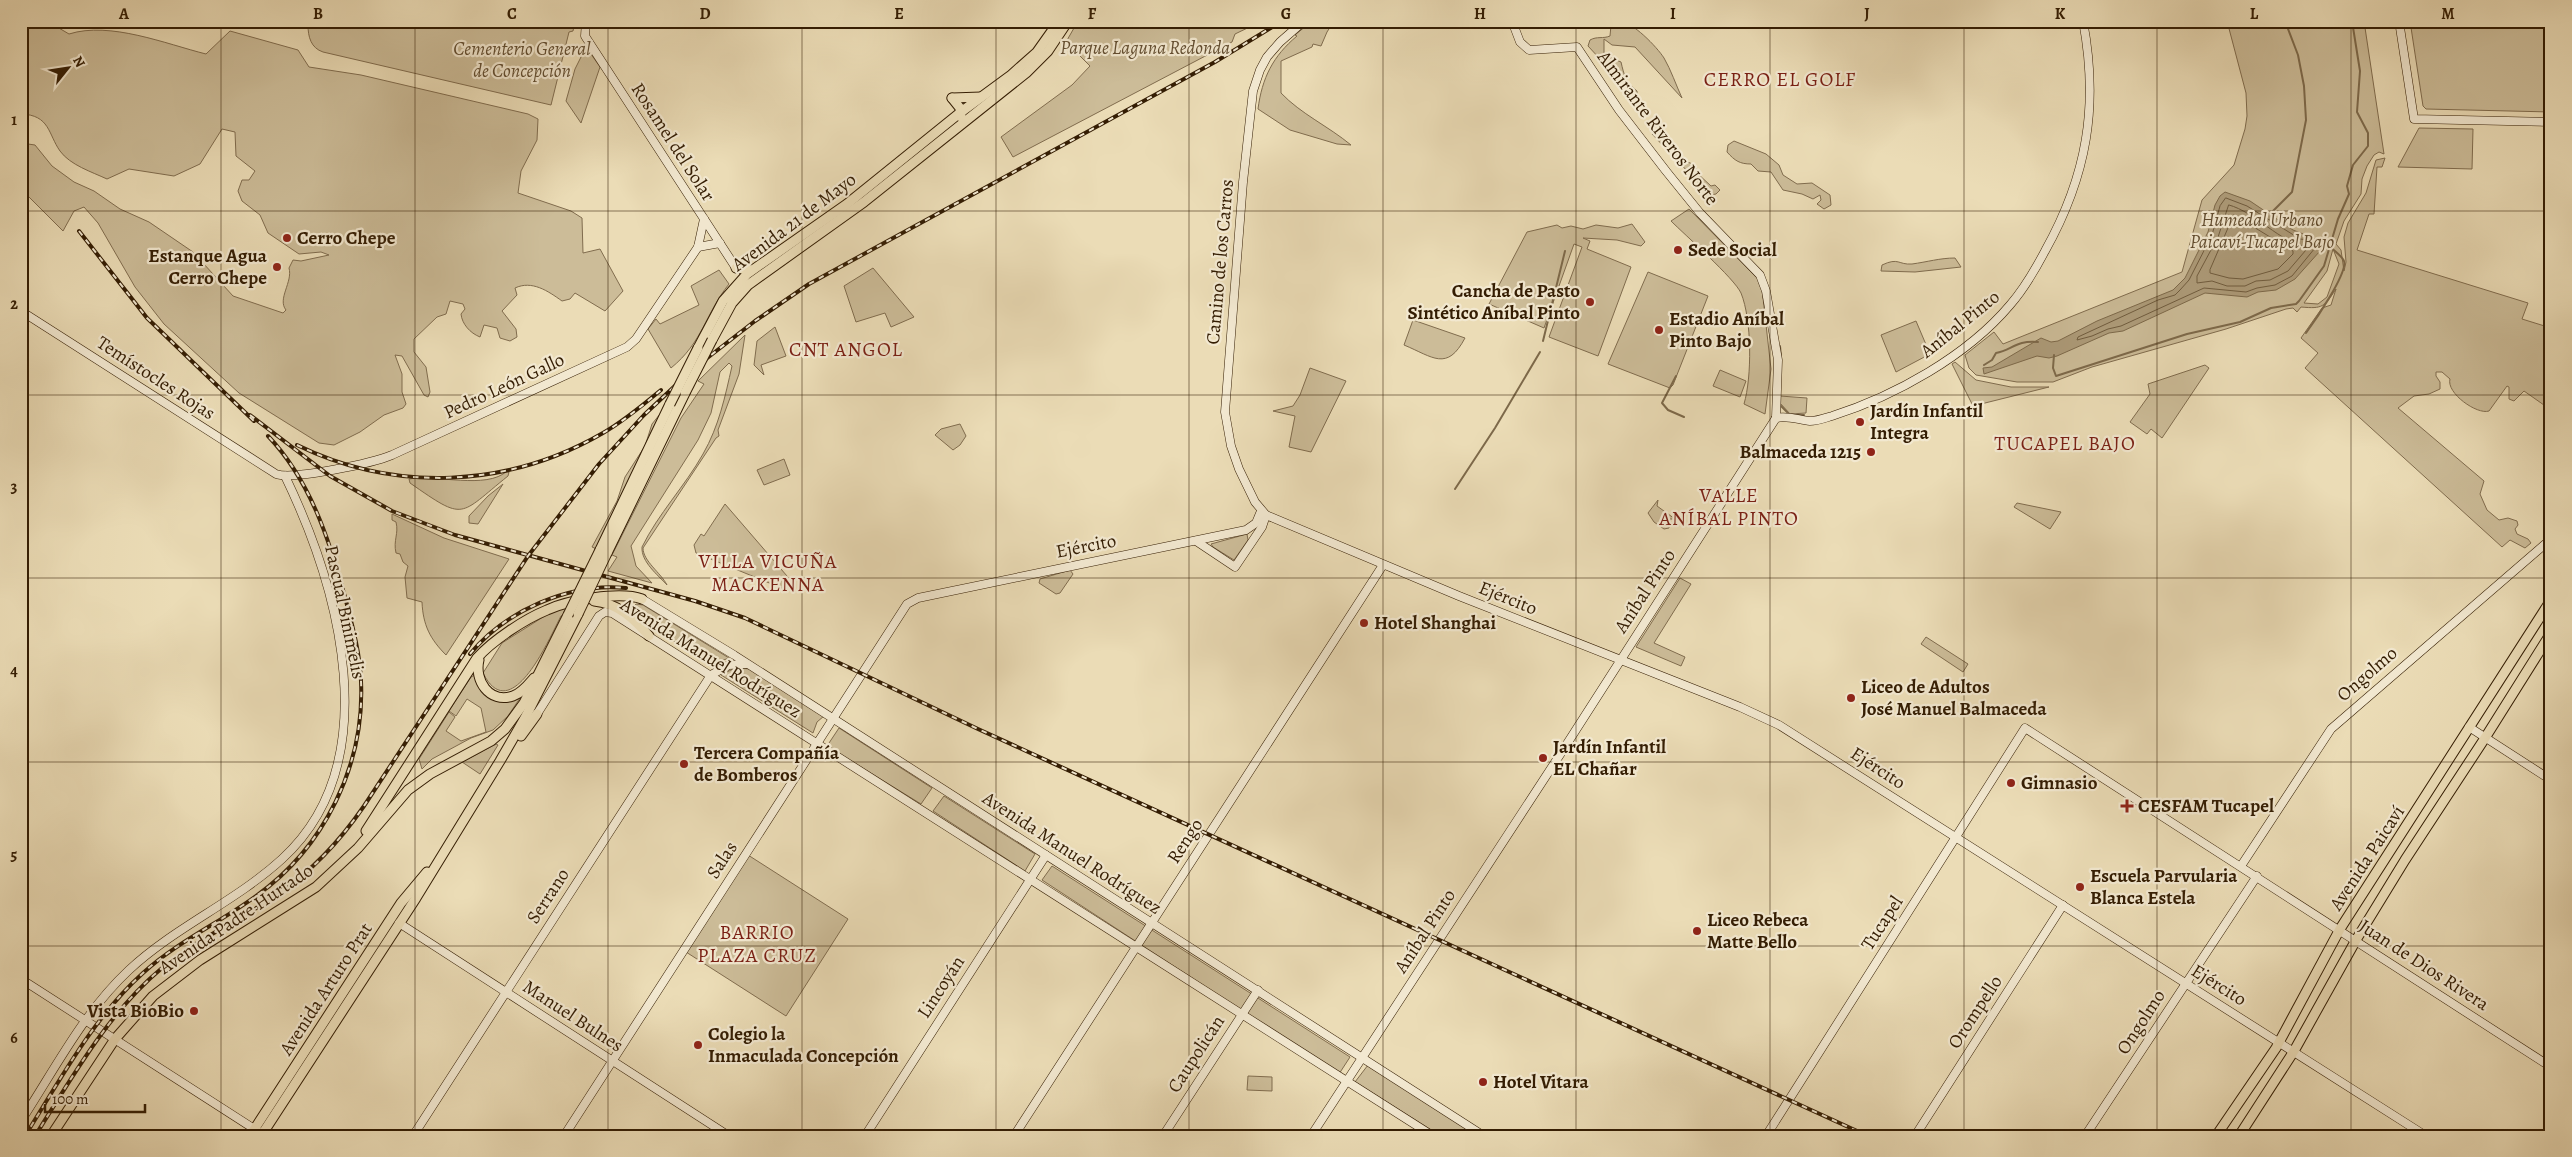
<svg xmlns="http://www.w3.org/2000/svg" width="2572" height="1157" viewBox="0 0 2572 1157" font-family="Alegreya,serif">
<style>
.green{fill:#ccbc98;stroke:#806c4e;fill-rule:evenodd}
.water{fill:#ad9b79;stroke:#7d694a}
.lines{fill:none;stroke-linecap:round;stroke-linejoin:round}
.shore{stroke:#705c3e;stroke-width:1}
.stream{stroke:#7d694a;stroke-width:2}
.secondary-casing{stroke:#341d03;stroke-width:9}
.primary-casing{stroke:#341d03;stroke-width:11}
.secondary{stroke:#f2e8d0;stroke-width:8}
.primary{stroke:#ebdcb6;stroke-width:9}
.rail-casing{stroke:#341d03;stroke-width:4}
.rail{stroke:#f2e8d0;stroke-width:2;stroke-dasharray:5.5;stroke-linecap:butt}
.primary-bridge-casing{stroke:#341d03;stroke-width:11;stroke-linecap:butt}
.primary-bridge{stroke:#ebdcb6;stroke-width:9}
.grid{fill:none;stroke:#341d03;stroke-width:1;stroke-opacity:0.55}
.poi-dot{fill:#8f2418;stroke:#f2e8d0;stroke-width:2}
.labels{text-anchor:middle;dominant-baseline:central;stroke-width:4.5;stroke-linejoin:round;paint-order:stroke}
.park-label{font-size:19px;font-style:italic;fill:#624d30;stroke:#f2e8d0}
.street-label{font-size:19px;fill:#341d03;stroke:#f2e8d0}
.poi-label{font-size:19px;font-weight:bold;fill:#341d03;stroke:#f2e8d0;text-anchor:start}
.neighbourhood-label{font-size:20px;letter-spacing:1px;fill:#7a1f14;stroke:#f2e8d0}
.neatline{fill:none;stroke:#341d03;stroke-width:2}
.grid-label{font-size:16px;text-anchor:middle;font-weight:bold;fill:#341d03}
</style>
<rect width="100%" height="100%" fill="#ebdcb6"/>
<filter id="stains"><feTurbulence type="fractalNoise" baseFrequency=".004" numOctaves="4"/><feColorMatrix values="0 0 0 0 .2 0 0 0 0 .09 0 0 0 0 .02 0 0 0 .5 -.17"/></filter>
<radialGradient id="worn" r=".72"><stop offset=".6" stop-color="#630" stop-opacity="0"/><stop offset="1" stop-color="#630" stop-opacity=".3"/></radialGradient>
<g class="green">
<path d="M21,21H47L69,34C110,21 166,44 206,54L230,31L298,50L309,67L361,75L528,114L538,119L537,140L521,171L518,193L571,211L582,218L583,253L600,249L623,291L605,311L575,293L570,299L562,301C548,291 532,280 515,288L517,295L502,311L516,329L517,337L510,341L500,338L497,328L484,325L480,337C470,333 462,324 461,314L465,309L463,304L450,301L446,314L437,317L414,339V352L426,367L430,392L428,397L424,395L402,356L395,355L402,374V392L406,404L403,408L384,415L360,432L334,445L319,443L239,393L164,324L135,287L98,223L84,207L74,211L63,231L21,189V143L35,145L52,166L74,182L94,191L120,209L149,222L193,252L233,296L283,313L286,310C277,299 293,282 289,268L293,260L301,261L329,255L321,252L299,254L268,233L260,215L242,201L238,191L242,180H249L255,171L236,156L235,132L222,129L200,164L174,176L129,169L107,179C92,172 70,165 60,151C48,134 50,115 21,114Z"/>
<path d="M292,21H575L573,31L569,32L551,105L323,52C311,48 308,37 308,25Z"/>
<polygon points="1078,21 1262,21 1235,34 1232,42 1013,157 1001,137 1072,85 1090,66 1066,42"/>
<path d="M1312,21H1334L1327,32L1321,46L1313,44L1312,47L1281,61V93C1301,114 1328,126 1351,145L1337,144L1290,130L1258,109C1262,78 1273,56 1297,36L1295,35Z"/>
<path d="M1619,21C1632,21 1657,47 1664,58C1671,70 1676,85 1682,98L1635,47L1612,45L1604,39V55L1621,62C1624,75 1626,83 1637,91V99L1588,46L1590,40C1597,36 1603,39 1610,36L1611,25Z"/>
<path d="M2227,21H2364L2384,154L2379,152L2374,155L2367,166L2362,179L2361,194L2344,221L2336,244L2341,250L2344,271L2346,262L2344,237L2348,223L2366,193L2376,160L2385,158L2382,167H2377L2374,214H2369L2357,250L2528,303L2522,319L2551,328V410L2524,391L2514,401L2509,399V387L2507,386L2489,411C2477,415 2446,393 2450,379L2442,372H2436V376L2440,382V389L2429,394L2414,396L2398,408L2484,481L2480,494L2487,510L2499,520L2508,518L2517,521L2518,525L2515,529L2517,534L2528,539L2531,543L2525,548L2510,540L2502,547L2305,368L2318,353L2301,338L2322,308L2331,305L2336,289C2324,307 2323,309 2301,307L2297,312L2293,308L2286,309L2226,329L2092,367L2053,382H2017L1976,375L1969,368L1965,355L1994,332L2003,344L2182,272L2202,200L2234,165L2245,129L2247,116L2246,93ZM2333,249L2339,264L2327,297L2318,304L2304,303L2327,271Z"/>
<polygon points="2410,21 2551,21 2551,112 2426,109 2423,106"/>
<polygon points="586,47 600,67 581,123 566,101 575,69"/>
<polygon points="2419,128 2473,129 2472,169 2398,167"/>
<polygon points="1652,134 1663,137 1685,161 1695,165 1697,173 1711,186 1715,185 1720,190 1716,194 1710,195"/>
<path d="M1734,141L1766,154L1779,165L1783,175L1797,184L1812,183L1830,195L1831,205L1824,209L1817,204L1821,200L1820,195L1813,199L1802,194L1783,190L1771,172L1758,171L1751,164C1740,164 1735,161 1727,152L1728,145Z"/>
<path d="M1689,209L1758,279L1762,289L1771,369L1765,414L1744,404C1752,377 1752,320 1741,293C1734,278 1685,235 1671,221Z"/>
<polygon points="1632,224 1645,242 1641,246 1617,240 1583,238 1590,241 1587,249 1631,267 1598,356 1549,337 1582,247 1574,244 1544,328 1489,304 1527,232 1557,225 1562,228 1571,226 1583,229 1596,225 1618,228"/>
<path d="M1955,258L1961,267L1915,272L1881,271L1882,265C1899,257 1898,265 1912,264C1927,262 1940,258 1955,258Z"/>
<polygon points="873,268 914,317 891,327 885,313 856,322 844,286"/>
<path d="M719,270L729,284C705,314 703,342 671,368L648,329L656,319L660,324L699,305L691,286Z"/>
<polygon points="1648,272 1708,296 1673,385 1670,388 1608,364"/>
<path d="M1413,320L1465,338C1447,372 1433,357 1404,345Z"/>
<polygon points="1916,321 1930,354 1896,372 1881,335"/>
<polygon points="775,327 786,356 761,365 764,375 754,365 757,341"/>
<path d="M745,335L739,374L718,430L719,436L716,438L643,548C643,561 661,573 667,585C658,575 641,562 642,547C658,514 685,486 703,454C719,426 725,397 732,366L729,363L720,372L711,413L698,440L631,546L636,566L652,583L608,571L617,557L612,555L681,418L704,384L698,381Z"/>
<polygon points="1955,362 1976,380 2011,387 2049,387 1973,406 1952,364"/>
<polygon points="2205,365 2209,368 2162,438 2151,429 2147,434 2130,422 2150,394 2148,384"/>
<polygon points="1310,368 1346,381 1311,452 1289,447 1295,416 1273,411 1293,406 1300,395"/>
<polygon points="1720,370 1746,381 1740,397 1713,386"/>
<polygon points="1780,396 1807,398 1806,413 1790,414 1780,403"/>
<polygon points="664,409 597,549 592,547 617,501 625,477 645,446 652,424"/>
<polygon points="960,424 966,436 960,445 953,450 935,435 941,429"/>
<polygon points="784,459 790,475 764,485 757,470"/>
<path d="M507,471L509,472L508,476C458,516 466,522 410,483L409,479C435,474 487,490 507,471Z"/>
<polygon points="503,484 478,524 469,523 469,516 488,496"/>
<polygon points="1658,500 1657,506 1675,519 1670,519 1669,528 1664,529 1654,522 1648,513"/>
<polygon points="2017,503 2061,512 2050,529 2014,507"/>
<polygon points="725,504 787,576 784,589 696,553 694,545 701,534 704,536"/>
<path d="M392,514L444,538L509,559L446,655C430,639 423,625 422,602L407,598L405,577L408,566L403,562L400,554L396,553C393,540 399,534 396,522L392,520Z"/>
<polygon points="1247,534 1248,540 1234,560 1213,547 1211,544"/>
<polygon points="1070,570 1073,574 1060,593 1056,594 1039,583 1040,579"/>
<polygon points="1680,578 1691,584 1654,643 1685,657 1681,666 1636,647"/>
<polygon points="636,604 643,605 729,658 710,665 630,612"/>
<path d="M568,606L565,615L561,616C550,637 511,729 483,673L502,643L551,612Z"/>
<polygon points="1926,637 1968,664 1963,672 1921,644"/>
<polygon points="735,668 751,669 824,716 817,722 813,733 721,675"/>
<polygon points="475,675 480,687 517,699 520,698 508,716 493,730 471,738 432,759 422,769 419,759 449,712 455,717 446,731 461,741 486,732 481,708 467,699 456,716 449,711 471,677"/>
<polygon points="839,728 932,788 921,804 827,746"/>
<polygon points="496,744 498,745 480,774 462,762"/>
<polygon points="944,796 1035,854 1025,871 933,811"/>
<polygon points="748,855 848,919 786,1016 686,952"/>
<polygon points="1052,866 1350,1057 1339,1074 1042,880"/>
<polygon points="1368,1065 1478,1136 1441,1136 1355,1082"/>
<polygon points="1248,1076 1272,1077 1272,1091 1247,1090"/>
</g>
<polygon class="water" points="2225,192 2250,201 2293,230 2316,239 2322,246 2320,251 2295,279 2276,290 2258,292 2247,297 2205,293 2123,331 2109,333 2057,356 2049,358 2037,356 1984,374 1983,368 1992,367 2041,338 2051,342 2058,341 2097,321 2173,290 2185,278 2208,232 2215,205 2220,196"/>
<g class="lines">
<g class="shore">
<polygon points="2226,198 2247,206 2300,239 2309,240 2315,248 2292,276 2275,285 2257,288 2246,292 2204,288 2121,326 2108,329 2092,336 2077,340 2078,337 2158,300 2175,295 2180,290 2189,280 2212,235 2220,206"/>
<path d="M2229,205C2255,212 2281,243 2305,246L2306,250L2288,271L2270,280L2256,281L2245,286H2227L2212,281L2197,283V276L2218,237Z"/>
<polygon points="2234,215 2293,251 2293,254 2278,269 2243,279 2229,278 2210,273 2210,270"/>
</g>
<g class="stream">
<polyline points="2270,214 2292,192 2306,120 2304,86 2298,55 2285,21"/>
<path d="M2306,333C2314,322 2348,273 2344,261C2342,256 2334,251 2330,246"/>
<polyline points="1543,341 1565,251"/>
<polyline points="1780,346 1781,356"/>
<polyline points="2054,355 2053,368 2056,376 2187,334 2240,322 2271,308 2296,304 2299,301 2324,266 2338,219 2349,194 2347,186 2353,165 2368,146 2368,133 2357,112 2360,71 2352,21"/>
<path d="M1984,365L1992,360L1996,353C2012,350 2016,340 2038,342"/>
<polyline points="1676,376 1662,403 1668,410 1684,417"/>
<polyline points="1780,405 1789,414"/>
<polyline points="1796,415 1804,415"/>
<polyline points="1455,489 1495,428 1540,352"/>
</g>
<defs>
<g id="secondary">
<polyline points="586,21 585,36 736,268"/>
<polyline points="1304,21 1280,42 1267,57 1260,70 1253,91 1243,182 1225,412 1231,446 1239,469 1255,502 1266,515 1459,596 1740,707 1779,725 2426,1136"/>
<polyline points="1512,21 1520,42 1529,50 1577,47 1619,110 1666,171 1700,213 1760,275 1766,291 1778,360 1776,418"/>
<polyline points="2399,21 2414,119 2551,122"/>
<polyline points="698,247 720,243"/>
<path d="M21,311L276,474C294,480 373,463 392,455L627,347L636,339L698,247L704,219"/>
<path d="M1776,418C1787,415 1799,420 1810,421C1817,421 1825,418 1832,416C1895,396 1967,356 2010,305C2024,289 2035,270 2045,251C2087,176 2099,106 2083,21"/>
<polyline points="1196,541 1235,567 1262,527 1266,515"/>
<polyline points="642,599 734,655 1484,1136"/>
<polyline points="537,714 599,616 605,612 612,613 1433,1136"/>
<polyline points="2469,727 2551,780"/>
<polyline points="2241,866 2331,729 2551,539"/>
<polyline points="399,923 729,1136"/>
<polyline points="21,979 259,1132"/>
<path d="M21,1121C55,1069 83,1013 129,970C175,927 235,902 282,859C388,762 339,588 285,476"/>
<polyline points="413,1136 711,675 729,665 746,664"/>
<polyline points="564,1136 907,604 918,598 1246,530 1256,523 1261,511"/>
<polyline points="865,1136 1046,855"/>
<polyline points="1014,1136 1383,565"/>
<polyline points="1163,1136 1258,990"/>
<polyline points="1311,1136 1563,750 1776,418"/>
<polyline points="1766,1136 2025,728 2551,1067"/>
<polyline points="1915,1136 2063,905"/>
<polyline points="2085,1136 2257,876"/>
</g>
<g id="primary">
<polyline points="952,98 960,108 961,117"/>
<polyline points="952,98 981,97"/>
<polyline points="736,268 751,270"/>
<polyline points="712,340 732,303 748,285 864,202 1026,73 1048,51 1068,21"/>
<polyline points="698,348 723,301 747,274 847,204 961,112 1010,76 1037,52 1059,21"/>
<polyline points="600,550 670,404"/>
<polyline points="607,553 685,393"/>
<path d="M594,601C618,603 634,619 649,636"/>
<path d="M479,660C474,680 489,704 513,696C522,693 528,685 534,678"/>
<polyline points="521,736 537,714"/>
<path d="M366,831L477,658C493,640 525,619 547,610C568,600 620,591 642,599"/>
<polyline points="21,1135 23,1136"/>
<polyline points="51,1136 115,1039 153,996 200,960 316,887 358,848 408,790 430,774 491,741 505,729 524,703 568,615"/>
<polyline points="250,1136 401,903 427,872"/>
<polyline points="261,1136 416,898 500,761 526,716 578,614"/>
<polyline points="2216,1136 2276,1048 2340,929 2551,600"/>
<polyline points="2239,1136 2294,1051 2356,940 2405,860 2485,738 2551,633"/>
</g>
</defs>
<use href="#secondary" class="secondary-casing"/>
<use href="#primary" class="primary-casing"/>
<use href="#secondary" class="secondary"/>
<use href="#primary" class="primary"/>
<defs>
<g id="rail">
<polyline points="79,231 147,318 254,421"/>
<polyline points="250,415 330,476 392,511 455,535 695,601 745,618 978,729 1868,1136"/>
<path d="M297,445C395,493 508,488 603,433C624,421 643,405 661,390"/>
<path d="M470,654C505,611 570,582 626,588"/>
<path d="M25,1136C60,1080 93,1018 143,973C177,942 219,923 256,896C324,848 365,765 361,681C360,653 352,624 345,597C329,539 310,480 268,436"/>
<path d="M35,1136C73,1076 108,1013 162,968C197,939 240,920 277,895C312,871 340,841 364,806L528,556L599,464L644,415L693,369L755,321L809,284L1215,62L1282,21"/>
</g>
</defs>
<use href="#rail" class="rail-casing"/>
<use href="#rail" class="rail"/>
<defs>
<g id="primary-bridge">
<polyline points="685,393 712,340"/>
<polyline points="670,404 698,348"/>
<polyline points="578,614 607,553"/>
<polyline points="568,615 600,550"/>
</g>
</defs>
<use href="#primary-bridge" class="primary-bridge-casing"/>
<use href="#primary-bridge" class="primary-bridge"/>
</g>
<path class="grid" d="M221,21V1136M415,21V1136M608,21V1136M802,21V1136M996,21V1136M1189,21V1136M1383,21V1136M1576,21V1136M1770,21V1136M1964,21V1136M2157,21V1136M2351,21V1136M21,211H2551M21,395H2551M21,578H2551M21,762H2551M21,946H2551"/>
<g class="poi-dot">
<circle cx="287" cy="238" r="5"/>
<circle cx="1678" cy="250" r="5"/>
<circle cx="277" cy="267" r="5"/>
<circle cx="1590" cy="302" r="5"/>
<circle cx="1659" cy="330" r="5"/>
<circle cx="1860" cy="422" r="5"/>
<circle cx="1871" cy="452" r="5"/>
<circle cx="1364" cy="623" r="5"/>
<circle cx="1851" cy="698" r="5"/>
<circle cx="1543" cy="758" r="5"/>
<circle cx="684" cy="764" r="5"/>
<circle cx="2011" cy="783" r="5"/>
<path d="M2124.5 798.5h5v5h5v5h-5v5h-5v-5h-5v-5h5z"/>
<circle cx="2080" cy="887" r="5"/>
<circle cx="1697" cy="931" r="5"/>
<circle cx="194" cy="1011" r="5"/>
<circle cx="698" cy="1045" r="5"/>
<circle cx="1483" cy="1082" r="5"/>
</g>
<g class="labels">
<g class="park-label">
<text x="1145" y="48">Parque Laguna Redonda</text>
<text x="522" y="49">Cementerio General<tspan x="522" dy="22">de Concepción</tspan></text>
<text x="2262" y="220">Humedal Urbano<tspan x="2262" dy="22">Paicaví-Tucapel Bajo</tspan></text>
</g>
<g class="street-label">
<text transform="translate(1658 128) rotate(53)">Almirante Riveros Norte</text>
<text transform="translate(673 142) rotate(57)">Rosamel del Solar</text>
<text transform="translate(794 222) rotate(-37)">Avenida 21 de Mayo</text>
<text transform="translate(1220 262) rotate(-85)">Camino de los Carros</text>
<text transform="translate(1960 324) rotate(-39)">Aníbal Pinto</text>
<text transform="translate(156 378) rotate(33)">Temístocles Rojas</text>
<text transform="translate(504 386) rotate(-25)">Pedro León Gallo</text>
<text transform="translate(1086 546) rotate(-11)">Ejército</text>
<text transform="translate(1645 591) rotate(-57)">Aníbal Pinto</text>
<text transform="translate(1508 598) rotate(22)">Ejército</text>
<text transform="translate(345 612) rotate(78)">Pascual Binimelis</text>
<text transform="translate(711 658) rotate(32)">Avenida Manuel Rodríguez</text>
<text transform="translate(2367 674) rotate(-41)">Ongolmo</text>
<text transform="translate(1878 768) rotate(33)">Ejército</text>
<text transform="translate(1185 841) rotate(-57)">Rengo</text>
<text transform="translate(1072 853) rotate(33)">Avenida Manuel Rodríguez</text>
<text transform="translate(2367 858) rotate(-57)">Avenida Paicaví</text>
<text transform="translate(722 860) rotate(-57)">Salas</text>
<text transform="translate(548 896) rotate(-57)">Serrano</text>
<text transform="translate(236 919) rotate(-34)">Avenida Padre Hurtado</text>
<text transform="translate(1882 923) rotate(-57)">Tucapel</text>
<text transform="translate(1425 931) rotate(-57)">Aníbal Pinto</text>
<text transform="translate(2424 965) rotate(33)">Juan de Dios Rivera</text>
<text transform="translate(2219 985) rotate(32)">Ejército</text>
<text transform="translate(941 987) rotate(-57)">Lincoyán</text>
<text transform="translate(326 989) rotate(-57)">Avenida Arturo Prat</text>
<text transform="translate(1975 1012) rotate(-57)">Orompello</text>
<text transform="translate(573 1016) rotate(33)">Manuel Bulnes</text>
<text transform="translate(2141 1022) rotate(-57)">Ongolmo</text>
<text transform="translate(1196 1054) rotate(-57)">Caupolicán</text>
</g>
<g class="poi-label">
<text x="297" y="238">Cerro Chepe</text>
<text x="1688" y="250">Sede Social</text>
<text x="267" y="256" text-anchor="end">Estanque Agua<tspan x="267" dy="22">Cerro Chepe</tspan></text>
<text x="1580" y="291" text-anchor="end">Cancha de Pasto<tspan x="1580" dy="22">Sintético Aníbal Pinto</tspan></text>
<text x="1669" y="319">Estadio Aníbal<tspan x="1669" dy="22">Pinto Bajo</tspan></text>
<text x="1870" y="411">Jardín Infantil<tspan x="1870" dy="22">Integra</tspan></text>
<text x="1861" y="452" text-anchor="end">Balmaceda 1215</text>
<text x="1374" y="623">Hotel Shanghai</text>
<text x="1861" y="687">Liceo de Adultos<tspan x="1861" dy="22">José Manuel Balmaceda</tspan></text>
<text x="1553" y="747">Jardín Infantil<tspan x="1553" dy="22">EL Chañar</tspan></text>
<text x="694" y="753">Tercera Compañía<tspan x="694" dy="22">de Bomberos</tspan></text>
<text x="2021" y="783">Gimnasio</text>
<text x="2138" y="806">CESFAM Tucapel</text>
<text x="2090" y="876">Escuela Parvularia<tspan x="2090" dy="22">Blanca Estela</tspan></text>
<text x="1707" y="920">Liceo Rebeca<tspan x="1707" dy="22">Matte Bello</tspan></text>
<text x="184" y="1011" text-anchor="end">Vista BioBio</text>
<text x="708" y="1034">Colegio la<tspan x="708" dy="22">Inmaculada Concepción</tspan></text>
<text x="1493" y="1082">Hotel Vitara</text>
</g>
<g class="neighbourhood-label">
<text x="1780" y="79">CERRO EL GOLF</text>
<text x="846" y="349">CNT ANGOL</text>
<text x="2065" y="443">TUCAPEL BAJO</text>
<text x="1729" y="495">VALLE<tspan x="1729" dy="23">ANÍBAL PINTO</tspan></text>
<text x="768" y="561">VILLA VICUÑA<tspan x="768" dy="23">MACKENNA</tspan></text>
<text x="757" y="932">BARRIO<tspan x="757" dy="23">PLAZA CRUZ</tspan></text>
</g>
</g>
<rect width="2572" height="1157" fill="none" stroke="#ebdcb6" stroke-width="55"/>
<g transform="translate(68 68) rotate(60)" stroke="#f2e8d0" stroke-width="4" paint-order="stroke">
<path d="M0-4L9 19L0 12L-9 19Z" fill="#341d03"/>
<text y="-8" font-size="14" font-weight="bold" text-anchor="middle" fill="#341d03">N</text>
</g>
<path d="M45 1104v8h100v-8" fill="none" stroke="#341d03" stroke-width="2.5"/>
<text x="52" y="1104" font-size="15" fill="#341d03" stroke="#f2e8d0" stroke-width="4" paint-order="stroke">100 m</text>
<rect x="28" y="28" width="2516" height="1102" class="neatline"/>
<g class="grid-label">
<text x="124" y="19">A</text>
<text x="318" y="19">B</text>
<text x="512" y="19">C</text>
<text x="705" y="19">D</text>
<text x="899" y="19">E</text>
<text x="1092" y="19">F</text>
<text x="1286" y="19">G</text>
<text x="1480" y="19">H</text>
<text x="1673" y="19">I</text>
<text x="1867" y="19">J</text>
<text x="2060" y="19">K</text>
<text x="2254" y="19">L</text>
<text x="2448" y="19">M</text>
<text x="14" y="125">1</text>
<text x="14" y="309">2</text>
<text x="14" y="492">3</text>
<text x="14" y="676">4</text>
<text x="14" y="860">5</text>
<text x="14" y="1043">6</text>
</g>
<rect width="100%" height="100%" filter="url(#stains)"/>
<rect width="100%" height="100%" fill="url(#worn)"/>
</svg>
